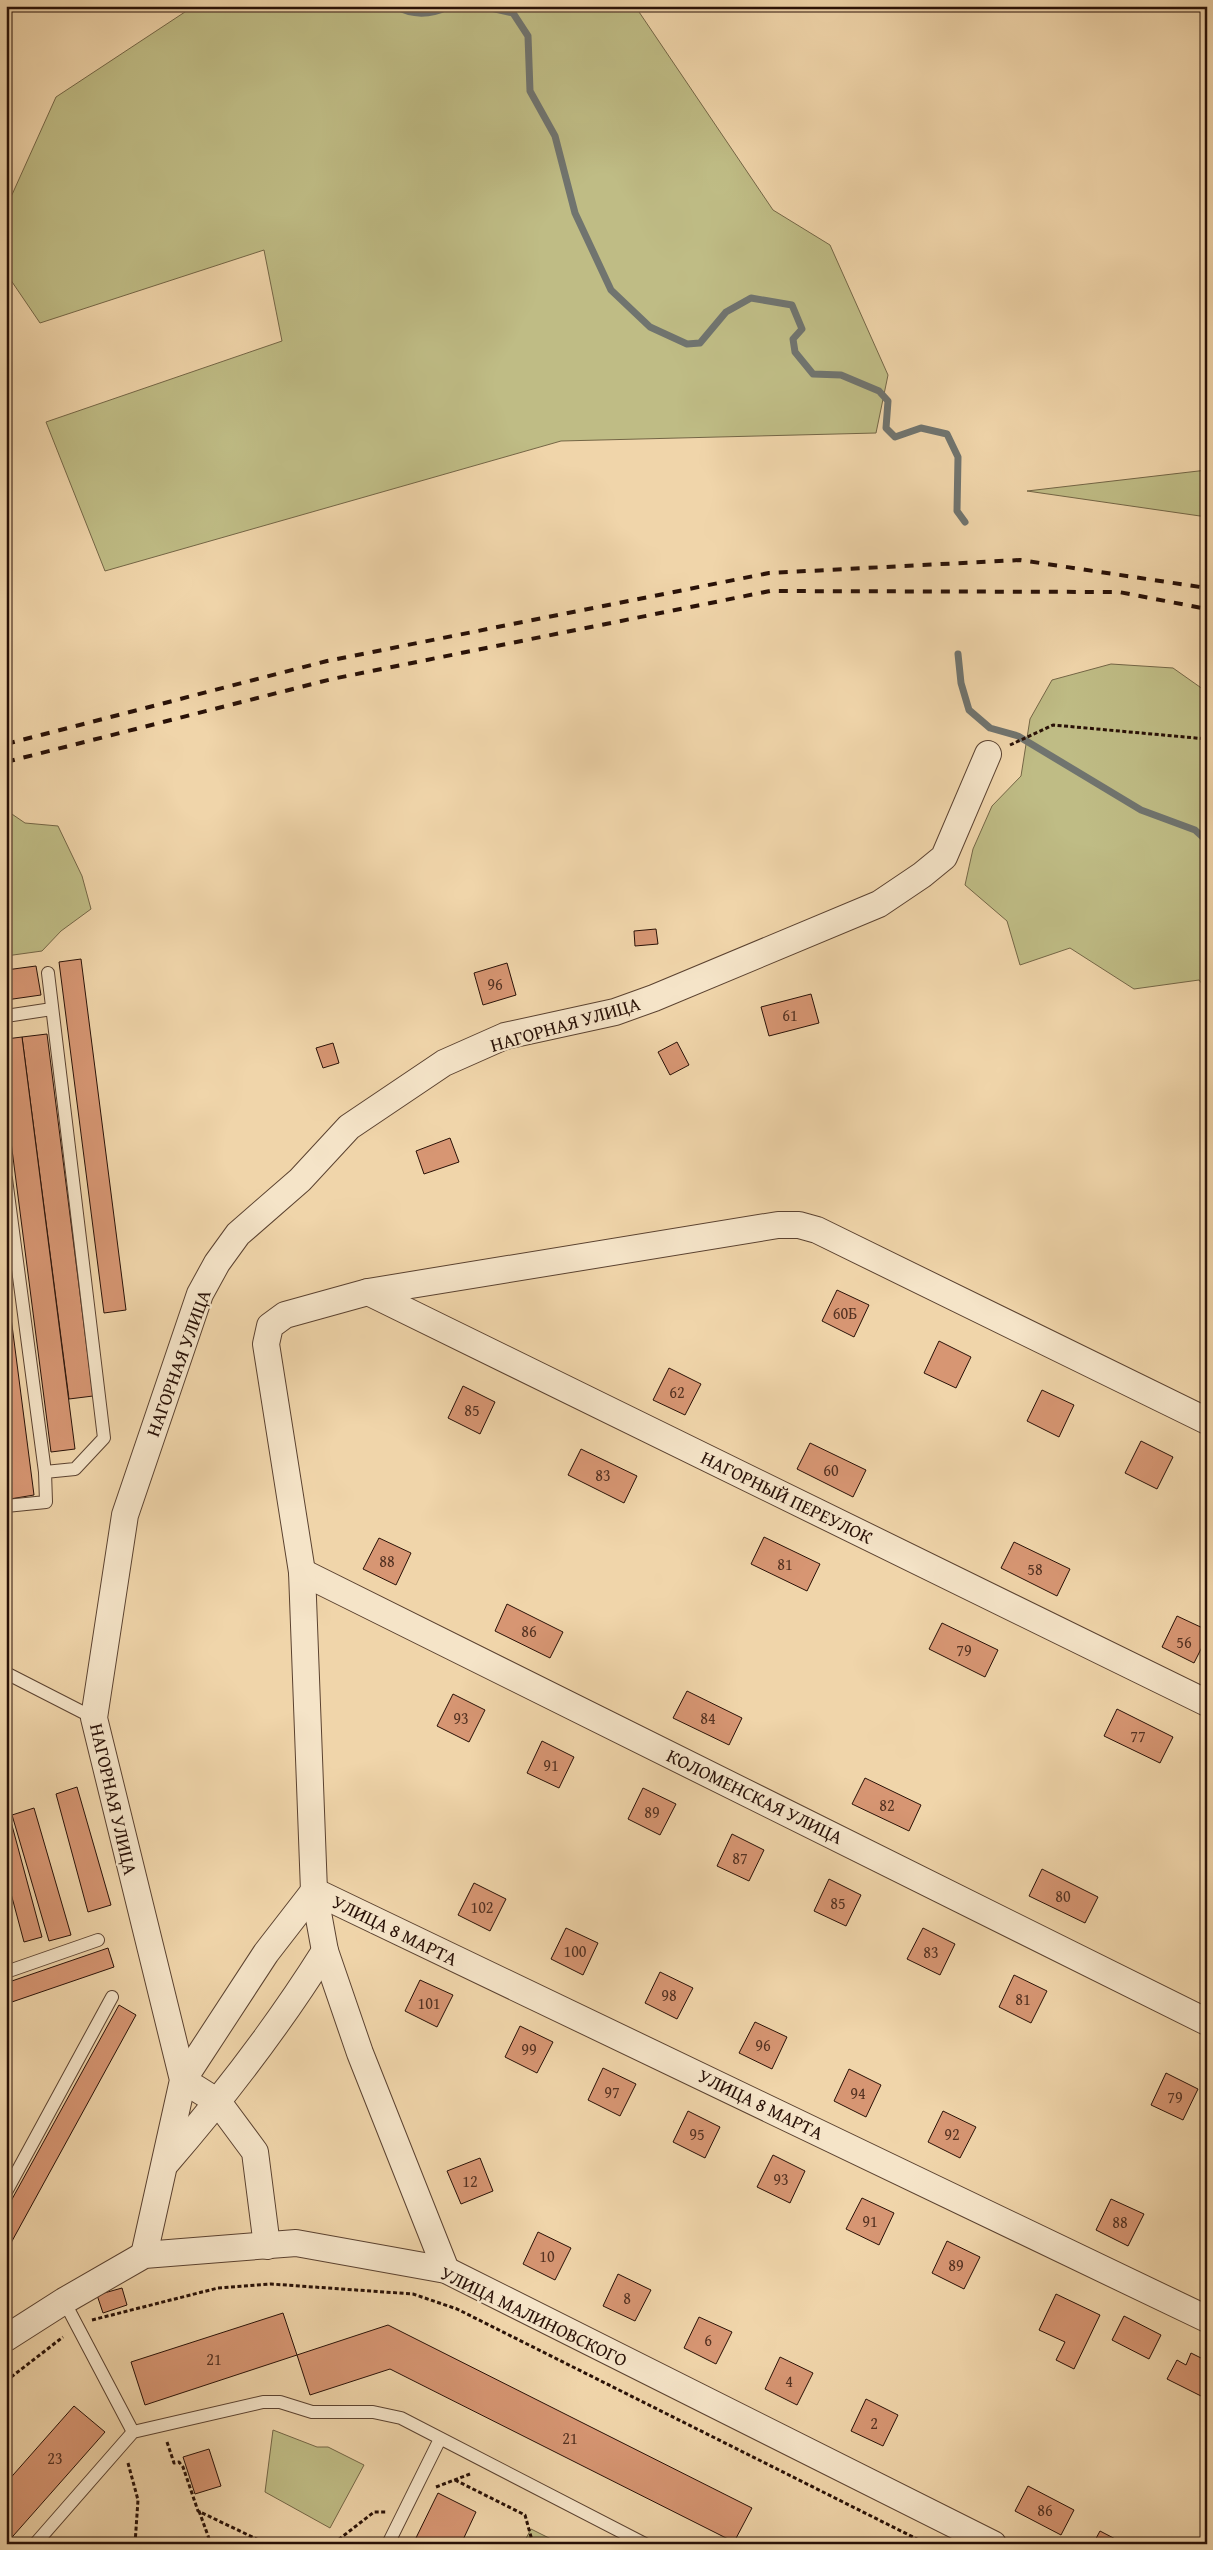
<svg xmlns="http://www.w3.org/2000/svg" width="1213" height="2550" viewBox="0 0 1213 2550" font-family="'Gentium Book Plus',serif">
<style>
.green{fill:#bfbc85;stroke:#746646}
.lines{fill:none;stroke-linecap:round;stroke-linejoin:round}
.stream{stroke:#70746f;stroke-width:7}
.building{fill:#d79673;stroke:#291107}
.lane-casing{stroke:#5b4230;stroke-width:14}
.street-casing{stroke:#5b4230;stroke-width:28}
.path{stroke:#291107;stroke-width:3;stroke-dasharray:4 2.5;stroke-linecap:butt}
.lane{stroke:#f5e4c8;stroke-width:12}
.street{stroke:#f5e4c8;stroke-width:26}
.rail{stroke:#291107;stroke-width:4;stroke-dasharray:9 9;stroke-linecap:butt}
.labels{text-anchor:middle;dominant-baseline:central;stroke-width:4.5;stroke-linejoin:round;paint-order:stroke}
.number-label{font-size:16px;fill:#543222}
.street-label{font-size:19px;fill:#291107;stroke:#f5e4c8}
</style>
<rect width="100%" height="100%" fill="#f0d5aa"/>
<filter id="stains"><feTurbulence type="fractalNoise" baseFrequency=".004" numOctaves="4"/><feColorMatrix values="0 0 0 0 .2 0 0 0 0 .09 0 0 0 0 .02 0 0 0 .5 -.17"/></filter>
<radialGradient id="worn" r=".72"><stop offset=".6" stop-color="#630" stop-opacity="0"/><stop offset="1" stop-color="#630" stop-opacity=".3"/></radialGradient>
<g class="green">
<polygon points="194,6 635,6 773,210 830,245 888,375 876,433 561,441 105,571 46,422 282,341 264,250 40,323 6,273 6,208 56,97"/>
<polygon points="1207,470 1207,517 1027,491"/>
<polygon points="1111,664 1173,668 1207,692 1207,990 1199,980 1134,989 1070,948 1020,965 1007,921 965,885 973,849 992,806 1021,776 1030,719 1052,680"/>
<polygon points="6,810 25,823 58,826 82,876 91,909 61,931 42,951 6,956"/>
<polygon points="273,2430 317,2447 328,2447 364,2465 330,2528 265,2492"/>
<polygon points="531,2529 561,2544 523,2544"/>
</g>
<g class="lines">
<g class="stream">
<path d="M395,6C413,16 431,15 449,6"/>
<polyline points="482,6 513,13 528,36 530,91 555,136 575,213 611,290 650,327 687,344 700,343 726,312 751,298 792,305 802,329 793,339 795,352 813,374 841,375 879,391 888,401 886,428 895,437 921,428 947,434 958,457 957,511 965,522"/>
<polyline points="958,654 961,683 969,710 990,728 1018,736 1141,810 1195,830 1207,841"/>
</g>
</g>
<g class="building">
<polygon points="656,929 658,944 635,946 634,931"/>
<polygon points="81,959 126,1310 104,1313 59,962"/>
<polygon points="507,963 516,995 483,1005 474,973"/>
<polygon points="36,966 41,995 6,1000 6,970"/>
<polygon points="811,994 819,1023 769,1036 761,1007"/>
<polygon points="47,1034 93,1396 69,1399 22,1037"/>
<polygon points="22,1037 75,1449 51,1452 6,1103 6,1039"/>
<polygon points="677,1042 689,1065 670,1075 658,1052"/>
<polygon points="333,1043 339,1063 323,1068 316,1048"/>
<polygon points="450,1138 459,1162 424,1174 416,1151"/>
<polygon points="6,1279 34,1495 10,1499 6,1469"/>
<polygon points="837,1290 869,1305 854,1337 822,1321"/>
<polygon points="939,1341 971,1357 956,1388 924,1373"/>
<polygon points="669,1368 701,1384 685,1415 653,1400"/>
<polygon points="463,1386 495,1402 480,1434 448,1418"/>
<polygon points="1042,1390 1074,1405 1059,1437 1027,1421"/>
<polygon points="1141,1441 1173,1457 1157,1489 1125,1473"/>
<polygon points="810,1443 866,1470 853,1497 797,1469"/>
<polygon points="581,1449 637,1476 624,1503 568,1475"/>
<polygon points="6,1469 10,1499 6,1499"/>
<polygon points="764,1537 820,1564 807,1591 751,1564"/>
<polygon points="379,1538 411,1553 396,1585 363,1569"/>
<polygon points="1014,1542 1070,1569 1057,1596 1001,1568"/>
<polygon points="507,1604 563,1632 550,1658 495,1631"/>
<polygon points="1177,1616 1207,1630 1207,1637 1194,1663 1162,1647"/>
<polygon points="942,1623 998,1650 985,1677 929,1649"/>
<polygon points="687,1691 742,1718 729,1745 673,1718"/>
<polygon points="453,1694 485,1710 469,1742 437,1726"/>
<polygon points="1117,1709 1173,1737 1160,1763 1104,1736"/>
<polygon points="542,1741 574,1757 559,1788 527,1773"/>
<polygon points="865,1778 921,1805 909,1831 852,1804"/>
<polygon points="77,1787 111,1905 88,1912 56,1794"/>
<polygon points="643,1788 676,1804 660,1835 628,1819"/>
<polygon points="34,1808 71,1935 49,1941 12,1815"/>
<polygon points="10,1818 42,1937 24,1942 6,1875 6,1820"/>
<polygon points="732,1834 764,1850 749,1881 717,1866"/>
<polygon points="1042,1869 1098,1897 1085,1923 1029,1896"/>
<polygon points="829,1879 861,1895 846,1926 814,1911"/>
<polygon points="474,1883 506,1899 490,1931 458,1915"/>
<polygon points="566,1928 598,1943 583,1975 551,1959"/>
<polygon points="923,1928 955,1944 940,1975 907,1959"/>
<polygon points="108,1948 114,1967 6,2004 6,1983"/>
<polygon points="660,1972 693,1988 677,2019 645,2003"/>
<polygon points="1014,1975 1047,1991 1031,2023 999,2007"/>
<polygon points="420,1980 453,1995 437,2027 405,2011"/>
<polygon points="119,2005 136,2015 6,2252 6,2210"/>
<polygon points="755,2022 787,2037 772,2069 739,2053"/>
<polygon points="520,2026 553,2042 537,2073 505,2057"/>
<polygon points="603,2068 636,2084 620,2116 588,2100"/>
<polygon points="849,2069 881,2085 866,2117 834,2101"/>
<polygon points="1166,2073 1198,2089 1183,2120 1151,2105"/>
<polygon points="688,2111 720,2127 705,2158 673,2142"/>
<polygon points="943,2111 976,2127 960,2158 928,2142"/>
<polygon points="773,2155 805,2171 790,2203 757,2187"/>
<polygon points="480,2158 493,2191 461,2204 447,2171"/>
<polygon points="862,2198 894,2213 879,2245 846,2229"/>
<polygon points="1111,2199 1144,2214 1128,2246 1096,2230"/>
<polygon points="538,2232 571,2248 555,2280 523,2264"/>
<polygon points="947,2241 980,2257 964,2289 932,2273"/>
<polygon points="618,2274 651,2290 635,2321 603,2306"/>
<polygon points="122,2288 127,2305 103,2313 97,2295"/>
<polygon points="1056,2294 1100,2315 1074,2369 1056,2360 1065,2342 1039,2330"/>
<polygon points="283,2313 297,2355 145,2405 131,2362"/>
<polygon points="1124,2316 1161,2335 1149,2359 1112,2340"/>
<polygon points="699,2317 732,2332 716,2364 684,2348"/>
<polygon points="388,2325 752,2508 734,2542 390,2369 310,2395 297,2355"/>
<polygon points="1191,2353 1207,2361 1207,2384 1201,2396 1167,2379 1177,2360 1186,2365"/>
<polygon points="780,2357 813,2373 797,2405 765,2389"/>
<polygon points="866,2399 898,2415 883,2446 851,2431"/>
<polygon points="74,2406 105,2432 6,2544 6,2483"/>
<polygon points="209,2449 221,2486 195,2494 183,2457"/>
<polygon points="1028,2486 1074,2510 1061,2535 1015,2511"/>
<polygon points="438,2493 476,2512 461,2544 413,2544"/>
<polygon points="1100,2531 1125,2544 1093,2544"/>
</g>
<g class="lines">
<defs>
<g id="lane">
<polyline points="6,1016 52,1009"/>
<polyline points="6,1179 45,1472"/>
<polyline points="6,1506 46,1502 45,1472 75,1469 104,1438 48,973"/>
<polyline points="6,1673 94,1718"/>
<polyline points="6,1972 98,1940"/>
<polyline points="6,2192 112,1997"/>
<polyline points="64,2301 133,2432"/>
<polyline points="35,2544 133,2432 263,2402 280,2402 312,2412 373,2412 401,2418 645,2544"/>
<polyline points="388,2544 440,2439"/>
</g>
<g id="street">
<polyline points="368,1292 1207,1703"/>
<polyline points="302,1572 1207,2022"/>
<path d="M167,2162C225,2095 278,2026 325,1951"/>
<polyline points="267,2246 255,2152 218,2102 183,2080 266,1953 314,1891 1207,2319"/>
<polyline points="144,2255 183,2080 94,1718 125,1515 200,1294 217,1263 238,1234 300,1180 349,1127 444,1063 505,1036 615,1012 654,998 879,904 922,875 944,857 988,754"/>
<polyline points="446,2270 360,2053 325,1951 314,1891 302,1572 266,1344 270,1326 285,1315 368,1292 778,1225 799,1225 817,1230 1207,1421"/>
<polyline points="6,2338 64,2301 144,2255 296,2243 446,2270 993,2544"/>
</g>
</defs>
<use href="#lane" class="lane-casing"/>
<use href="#street" class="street-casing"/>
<g class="path">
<polyline points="1010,745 1053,725 1207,739"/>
<polyline points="92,2320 218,2288 271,2284 413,2294 457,2309 927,2544"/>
<polyline points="6,2381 63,2337"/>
<polyline points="167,2442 174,2463 179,2462 183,2467 198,2511 267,2544"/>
<polyline points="128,2463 138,2500 135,2544"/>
<polyline points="455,2480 525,2515 533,2544"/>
<polyline points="436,2487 470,2474"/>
<polyline points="199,2511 211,2544"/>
<polyline points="300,2544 338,2540 374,2512 386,2512"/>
</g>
<use href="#lane" class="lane"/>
<use href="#street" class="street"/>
<g class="rail">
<polyline points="6,744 327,661 769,573 1020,560 1207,588"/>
<polyline points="6,762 332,679 770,591 1119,592 1207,609"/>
</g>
</g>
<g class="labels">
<g class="number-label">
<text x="495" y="984">96</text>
<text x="790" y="1015">61</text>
<text x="845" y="1313">60Б</text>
<text x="677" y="1392">62</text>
<text x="472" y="1410">85</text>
<text x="831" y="1470">60</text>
<text x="603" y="1475">83</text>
<text x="387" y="1561">88</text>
<text x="785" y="1564">81</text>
<text x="1035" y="1569">58</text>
<text x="529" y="1631">86</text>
<text x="1184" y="1642">56</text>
<text x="964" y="1650">79</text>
<text x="461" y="1718">93</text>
<text x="708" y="1718">84</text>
<text x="1138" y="1736">77</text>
<text x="551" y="1765">91</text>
<text x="887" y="1805">82</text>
<text x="652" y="1812">89</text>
<text x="740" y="1858">87</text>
<text x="1063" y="1896">80</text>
<text x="838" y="1903">85</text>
<text x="482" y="1907">102</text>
<text x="575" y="1951">100</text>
<text x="931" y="1952">83</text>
<text x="669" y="1995">98</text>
<text x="1023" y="1999">81</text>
<text x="429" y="2003">101</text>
<text x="763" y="2045">96</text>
<text x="529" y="2049">99</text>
<text x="612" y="2092">97</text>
<text x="858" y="2093">94</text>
<text x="1175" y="2097">79</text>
<text x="697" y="2134">95</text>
<text x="952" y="2134">92</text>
<text x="781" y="2179">93</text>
<text x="470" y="2181">12</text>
<text x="870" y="2221">91</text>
<text x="1120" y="2222">88</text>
<text x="547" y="2256">10</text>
<text x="956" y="2265">89</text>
<text x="627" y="2298">8</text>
<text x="708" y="2340">6</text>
<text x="214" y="2359">21</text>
<text x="789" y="2381">4</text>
<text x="874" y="2423">2</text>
<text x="570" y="2438">21</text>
<text x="55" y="2458">23</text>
<text x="1045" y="2510">86</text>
</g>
<g class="street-label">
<text transform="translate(565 1024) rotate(-16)">НАГОРНАЯ УЛИЦА</text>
<text transform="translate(178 1363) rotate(-70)">НАГОРНАЯ УЛИЦА</text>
<text transform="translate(787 1497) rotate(26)">НАГОРНЫЙ ПЕРЕУЛОК</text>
<text transform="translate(755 1796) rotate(26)">КОЛОМЕНСКАЯ УЛИЦА</text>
<text transform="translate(114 1799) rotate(77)">НАГОРНАЯ УЛИЦА</text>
<text transform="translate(395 1930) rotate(26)">УЛИЦА 8 МАРТА</text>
<text transform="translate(761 2104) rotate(26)">УЛИЦА 8 МАРТА</text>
<text transform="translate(534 2316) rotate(26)">УЛИЦА МАЛИНОВСКОГО</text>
</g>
</g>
<rect width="1213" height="2550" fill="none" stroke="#f0d5aa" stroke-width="25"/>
<rect x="8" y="8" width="1198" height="2535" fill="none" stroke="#291107" stroke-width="2.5"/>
<rect x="12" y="12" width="1188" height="2525" fill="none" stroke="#291107"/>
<rect width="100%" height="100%" filter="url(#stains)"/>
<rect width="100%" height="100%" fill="url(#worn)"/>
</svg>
